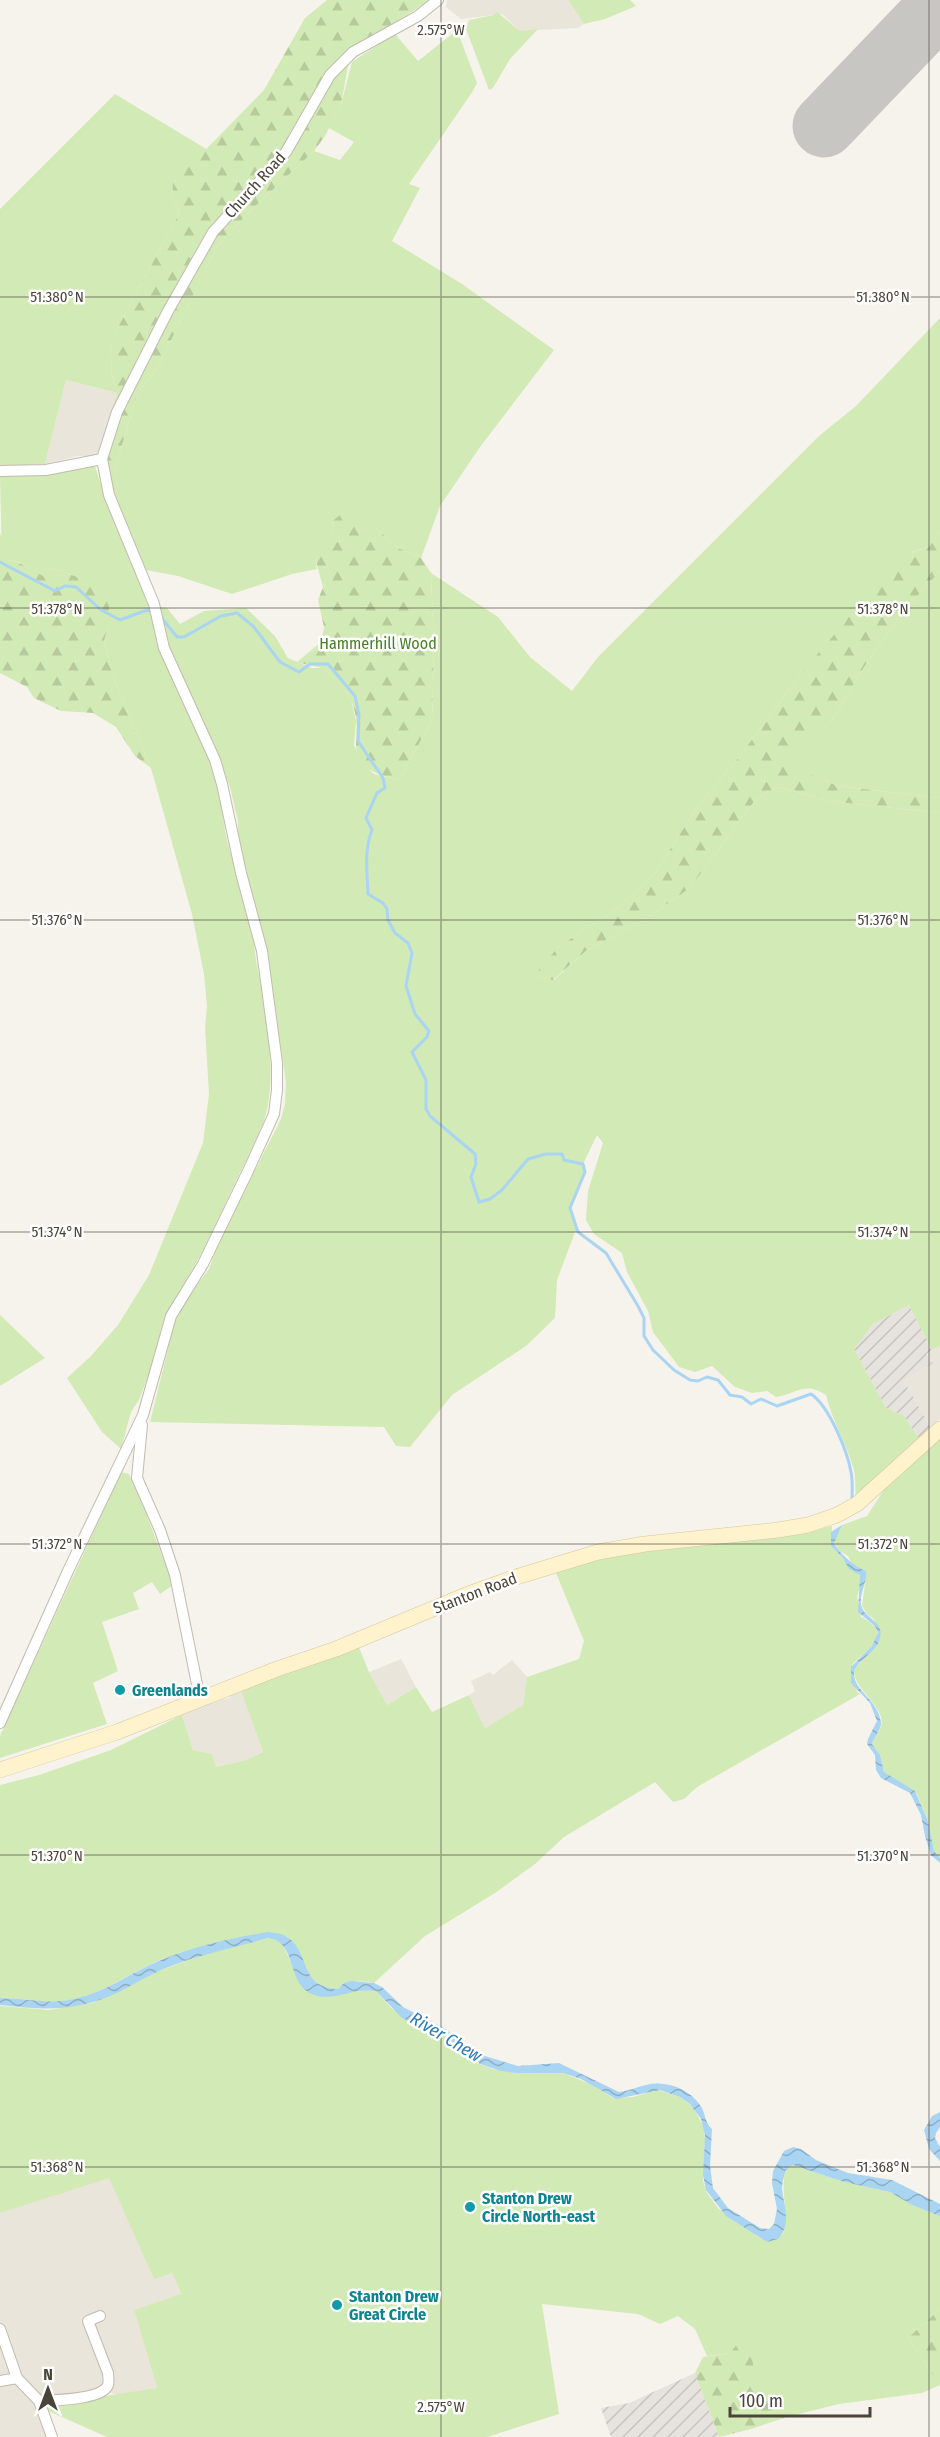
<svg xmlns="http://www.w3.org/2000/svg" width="940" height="2437" viewBox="0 0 940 2437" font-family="'Fira Sans Condensed',sans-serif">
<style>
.residential{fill:#eae5da}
.industrial{fill:url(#industrial-furrows)}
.grass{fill:#d2eab5}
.forest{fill:url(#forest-firs)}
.water{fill:url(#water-waves)}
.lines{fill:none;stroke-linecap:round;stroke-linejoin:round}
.stream{stroke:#a9d4f2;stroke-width:3}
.runway{stroke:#c8c6c3;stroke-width:63}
.minor-casing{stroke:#c2bbae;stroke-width:12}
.secondary-casing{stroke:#d6c79b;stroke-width:16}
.minor{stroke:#fff;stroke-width:10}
.secondary{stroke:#fff3cd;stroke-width:15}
.ticks{fill:none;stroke:#4b4439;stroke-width:1.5;stroke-opacity:0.45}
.culture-dot{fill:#0f9aa8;stroke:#fff;stroke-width:2}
.labels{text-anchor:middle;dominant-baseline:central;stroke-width:5;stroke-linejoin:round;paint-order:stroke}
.street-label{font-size:16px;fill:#4b4439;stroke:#fff}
.park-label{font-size:16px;fill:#4a7f2a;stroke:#fff}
.culture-label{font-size:16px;font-weight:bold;fill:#0d838f;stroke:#fff;text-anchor:start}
.water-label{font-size:18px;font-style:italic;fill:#2e7ab2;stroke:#fff}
.ticks-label{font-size:15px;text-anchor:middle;fill:#4b4439;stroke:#fff;stroke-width:5;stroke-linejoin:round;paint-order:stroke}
</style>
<defs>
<pattern id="industrial-furrows" width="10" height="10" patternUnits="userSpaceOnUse" patternTransform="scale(1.5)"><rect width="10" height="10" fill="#e6e2dd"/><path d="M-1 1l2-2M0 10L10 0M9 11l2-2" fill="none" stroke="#c7c3be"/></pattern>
<pattern id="forest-firs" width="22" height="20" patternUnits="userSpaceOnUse" patternTransform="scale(1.5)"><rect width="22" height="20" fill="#d2eab5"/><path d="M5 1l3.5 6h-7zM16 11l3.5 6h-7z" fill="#b6ca9c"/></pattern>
<pattern id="water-waves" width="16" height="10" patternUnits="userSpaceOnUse" patternTransform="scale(1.5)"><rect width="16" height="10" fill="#a9d4f2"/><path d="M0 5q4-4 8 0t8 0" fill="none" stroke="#8caec5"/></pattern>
</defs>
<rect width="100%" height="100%" fill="#f6f3ec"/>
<g class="residential">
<polygon points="447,0 568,0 584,24 578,28 520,31 502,14 461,19 446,7"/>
<polygon points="66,380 117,393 100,450 94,456 78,456 45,464"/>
<polygon points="940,1346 940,1419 930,1427 904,1381 933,1363 926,1353"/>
<polygon points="401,1659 416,1687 387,1705 369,1672"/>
<polygon points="512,1660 527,1677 523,1705 485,1728 469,1695 475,1691 471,1681 490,1672 493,1675"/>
<polygon points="240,1688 263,1752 246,1760 216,1767 212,1754 193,1750 182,1715 201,1704 229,1698 232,1692"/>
<polygon points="110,2176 154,2278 172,2273 181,2295 134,2310 157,2388 118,2395 99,2390 46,2398 27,2395 36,2406 47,2437 0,2437 0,2213"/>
</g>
<g class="industrial">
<polygon points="909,1305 932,1350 926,1354 933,1363 904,1381 930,1427 919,1439 904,1416 886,1408 854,1349 873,1324"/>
<polygon points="695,2373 719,2437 611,2437 601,2408 629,2403"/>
</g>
<g class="grass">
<polygon points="568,0 630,0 636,6 605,19 584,24"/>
<polygon points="922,0 940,0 940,32 821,158 794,132"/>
<polygon points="497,12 520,31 538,29 510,59 493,88 489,90 466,29 469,20 494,15"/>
<polygon points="457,30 477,83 473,91 409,184 420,188 392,241 462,284 554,350 480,447 440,506 421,558 398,548 374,526 333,521 331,535 315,558 317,569 292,574 232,594 178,576 146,570 114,492 118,489 116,466 137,394 159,365 217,246 251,210 314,151 340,160 354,142 329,128 341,105 352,62 395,34 418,61"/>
<polygon points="115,94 208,150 173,183 172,195 180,212 110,342 112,376 117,393 66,380 45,464 0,466 0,209"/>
<path d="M940,318V530L930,546L912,552L802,672L736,761L698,806L655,873L618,908L558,947L534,977L554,980L587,950L641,922L690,888L756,799L779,787L829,801L940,813V1346L932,1350L909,1305L873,1324L854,1349L886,1408L904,1416L919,1439L856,1498C855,1489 856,1479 854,1470C847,1444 832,1421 826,1395C805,1381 798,1393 776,1397L767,1391L752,1393L735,1387L712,1366L695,1372L679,1367L653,1332L648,1311L627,1272L622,1253L594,1234L586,1220L588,1191L603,1143L597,1135L583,1164L585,1172L571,1207L578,1232H575L557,1280L555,1318L526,1346L452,1395L410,1447L396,1446L384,1427L150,1422L174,1325L183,1304L209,1269L219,1241L281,1119L285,1104L286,1082L265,941L238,841V821L230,787L220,760L208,754L220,798L226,836L254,942C255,961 260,978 263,996C270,1038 276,1084 263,1124L205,1247L163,1321L149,1374L139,1400L131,1412L121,1449L102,1432L67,1378L91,1356L118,1325L149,1275L203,1143L209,1094L205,1028L207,1006L204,974L192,914L151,768L115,681L104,641L109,624L83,579L52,568L43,577L19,562L2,559L0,476H30L91,464L95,466L108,506L132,561L148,606L167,608L180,624L204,611L246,608L275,636L288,658L312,668H322L331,675L351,699L356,721L354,745L362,763L374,774L399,780L432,720L434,648L431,573L498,617L530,657L572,691L598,657L819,436L856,406Z"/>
<polygon points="940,571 940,798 838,786 784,764 834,718 864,667 902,613"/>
<polygon points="0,1315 45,1358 0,1386"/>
<path d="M940,1436V1858L934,1851L928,1821L917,1794L884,1772L880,1755L872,1744C874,1737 879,1733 881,1727C887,1707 854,1690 854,1671C860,1659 873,1655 880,1638L874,1619L867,1614L862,1606L866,1577L861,1570L852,1564L848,1556L838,1550L834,1541L842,1525L867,1516L887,1485L899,1477Z"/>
<polygon points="121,1472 129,1474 146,1513 173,1585 160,1594 152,1582 133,1593 139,1609 102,1622 118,1671 93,1683 107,1724 0,1758 0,1736"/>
<path d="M832,1526L831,1546L843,1558L851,1570L859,1574L862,1577L857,1597L861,1617C896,1634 867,1649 852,1665L857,1692L860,1694L697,1787L684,1799L673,1802L655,1782L564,1837L535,1864L495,1893L425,1936L374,1983C361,1981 348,1979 338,1989C299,1987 310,1953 286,1936C242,1939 201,1944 160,1960C129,1973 103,1994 69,2001C47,2004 22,1998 0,1998V1785L39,1775L111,1750L182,1715L193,1750L212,1754L216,1767L246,1760L263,1752L240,1688L358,1645L369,1672L387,1705L416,1687L432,1712L469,1695L485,1728L523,1705L527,1677L579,1659L584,1641L554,1568L652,1549L798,1535Z"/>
<path d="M270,1938L282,1943L301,1984L344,1993L368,1990L377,1992L391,2008L429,2030L444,2036L476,2063L493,2069L516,2073H563L590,2084L613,2098L633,2097L658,2090L680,2097L693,2107L704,2127L705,2140L703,2181L707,2193L718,2208L731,2219L767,2242L783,2234C790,2212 779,2191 786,2170L793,2165L844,2182L890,2192L912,2205L940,2216V2309L908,2338L940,2385L922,2393L839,2404L787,2417L778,2402L762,2397L754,2373L730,2353L707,2356L695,2329L678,2316L660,2324L638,2314L542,2304L559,2414L487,2437H107L46,2410L53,2404L157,2388L134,2310L181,2294L172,2273L154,2279L109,2178L0,2213V2006L49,2010L92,2003L120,1991L145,1976L213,1951Z"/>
</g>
<g class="forest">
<polygon points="327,0 431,0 351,49 341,105 325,136 314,151 251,210 217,246 159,365 137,394 116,466 118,489 109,495 100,450 117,393 112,376 110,342 180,212 172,195 173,183 264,90 305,18"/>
<path d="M340,515L374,526L398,548L421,558L431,573L434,648L432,720L399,780C331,764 369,742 351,700C349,695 343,690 340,686C335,680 330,673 323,669C318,666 305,665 297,662L321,642L324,627L318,600L323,587L315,558L316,541L331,535L333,521Z"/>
<polygon points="940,530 940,571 902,613 864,667 834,718 785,764 838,786 940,798 940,813 829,801 779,787 756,799 690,888 641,922 587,950 553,980 533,977 558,947 618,908 655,873 698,806 736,761 802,672 840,628 891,560 930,546"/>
<polygon points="0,533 2,538 3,559 18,562 43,576 52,568 83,579 109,595 109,624 104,641 115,681 151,768 135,756 116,727 93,713 61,711 34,698 27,687 0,673"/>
<polygon points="940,2309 940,2385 908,2338"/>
<polygon points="738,2343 748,2345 762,2397 778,2402 787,2417 751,2429 719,2437 695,2373 703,2357 730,2353"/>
</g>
<g class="water">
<path d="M842,1525L834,1543C838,1552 856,1568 866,1571C868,1583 857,1596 862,1608C868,1620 884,1622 880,1638C877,1654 853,1661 854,1675C855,1691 879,1701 881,1723C881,1730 874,1737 872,1744L880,1755L884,1772L915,1791L928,1821L934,1851L940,1858V1863L931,1855L925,1836L921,1815L910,1793L881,1778L876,1770L875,1755L867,1744L868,1739L877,1721L870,1703L851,1683V1667L872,1646L878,1633L875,1626L858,1612L860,1575L849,1569L843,1558L831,1546V1532Z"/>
<path d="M268,1932C275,1933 282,1933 287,1937C311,1952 298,1987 338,1989L344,1983L351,1981L374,1983L382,1987L403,2007L444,2028L478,2054L518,2066L559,2063L619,2092C629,2091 637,2087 646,2085C666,2080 689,2089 700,2105C706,2113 704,2122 712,2129L710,2166L713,2188L728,2208L760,2228L769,2229L774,2224L777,2209L772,2183L773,2171L784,2151L793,2147L801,2149L816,2160L848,2173L892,2180L940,2204V2216L912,2205L890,2192L844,2182L793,2165L786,2170C784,2176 782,2182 782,2189C784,2206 792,2225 778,2239L767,2242L726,2216L706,2190L703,2175L705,2135L701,2119L690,2104L680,2097L660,2090L616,2099L581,2079L563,2073H516L501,2071L480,2064L444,2036L402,2018L377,1992C354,1985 330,2006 308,1992C287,1979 296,1941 268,1938C234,1948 204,1953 171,1966C152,1973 135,1984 117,1993C76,2012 44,2010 0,2005V1998C22,1998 47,2004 69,2000C104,1994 129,1973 161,1960C195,1946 233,1938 268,1932Z"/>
<polygon points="940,2112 940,2127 936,2133 935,2138 940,2147 940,2161 929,2149 924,2130 932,2116"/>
</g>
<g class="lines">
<g class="stream">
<polyline points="0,562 55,591 65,586 76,587 101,610 120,620 147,610 153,612"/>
<path d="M161,617L177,637H184L221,616L237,613L253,626L280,662L299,672L310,664H328L355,696L359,715L358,741L383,778L385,788L377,793L366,818L372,830C364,850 367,872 368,894L383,903L387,909L388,920L395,933L408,943L412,953L406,986L415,1014L429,1031L427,1037L412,1052L426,1080V1109L430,1116L475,1154L476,1164L471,1177L479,1202L490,1199L502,1190L528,1159L546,1154H562L564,1160L583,1164L585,1172L570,1208L578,1232L606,1253L638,1306L644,1318V1336L653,1350L674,1370L690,1380L698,1381L707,1377L718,1380L730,1395L742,1397L751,1404L761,1399L777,1406L811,1394C829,1406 847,1450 851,1472C853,1481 852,1492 852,1501"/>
</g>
<polyline class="runway" points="824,126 940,5"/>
<defs>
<g id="minor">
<polyline points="0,471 46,470 102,459"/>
<polyline points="142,1425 137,1478 160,1530 175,1575 200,1699"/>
<polyline points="0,1723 68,1571 143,1415 171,1316 203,1264 248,1171 274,1114 277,1090 277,1063 262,951 241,873 222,784 215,760 164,648 154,604 109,495 102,459 117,412 168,311 213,232 286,152 330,75 353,52 418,16 438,0"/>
<polyline points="0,2329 17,2378 39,2401 52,2437"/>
<polyline points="0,2381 17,2378"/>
<path d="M39,2401C54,2400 98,2400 107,2387C110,2383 108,2377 108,2373L88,2321L100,2316"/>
</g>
<polyline id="secondary" points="0,1770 117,1732 277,1669 336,1649 471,1593 513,1578 598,1552 645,1544 778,1530 808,1525 837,1515 857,1504 940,1429"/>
</defs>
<use href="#minor" class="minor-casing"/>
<use href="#secondary" class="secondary-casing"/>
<use href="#minor" class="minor"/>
<use href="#secondary" class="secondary"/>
</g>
<path class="ticks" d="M441,0V2437M929,0V2437M0,297H940M0,608H940M0,920H940M0,1232H940M0,1544H940M0,1855H940M0,2167H940"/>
<g class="culture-dot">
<circle cx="120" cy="1690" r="6"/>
<circle cx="470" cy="2207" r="6"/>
<circle cx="337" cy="2305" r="6"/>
</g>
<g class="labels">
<g class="street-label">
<text transform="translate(255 185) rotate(-48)">Church Road</text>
<text transform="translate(475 1593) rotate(-21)">Stanton Road</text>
</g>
<g class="park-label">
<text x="378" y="643">Hammerhill Wood</text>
</g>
<g class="culture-label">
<text x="132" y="1690">Greenlands</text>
<text x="482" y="2198">Stanton Drew<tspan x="482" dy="18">Circle North-east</tspan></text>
<text x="349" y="2296">Stanton Drew<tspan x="349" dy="18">Great Circle</tspan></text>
</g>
<g class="water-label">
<text transform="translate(446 2037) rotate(31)">River Chew</text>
</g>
</g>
<g class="ticks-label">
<text x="441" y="35">2.575°W</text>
<text x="57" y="302">51.380°N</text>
<text x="883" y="302">51.380°N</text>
<text x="57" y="614">51.378°N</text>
<text x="883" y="614">51.378°N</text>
<text x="57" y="925">51.376°N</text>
<text x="883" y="925">51.376°N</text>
<text x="57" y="1237">51.374°N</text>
<text x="883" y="1237">51.374°N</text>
<text x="57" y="1549">51.372°N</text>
<text x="883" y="1549">51.372°N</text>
<text x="57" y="1861">51.370°N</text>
<text x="883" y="1861">51.370°N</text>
<text x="57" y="2172">51.368°N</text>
<text x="883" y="2172">51.368°N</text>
<text x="441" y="2412">2.575°W</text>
</g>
<g transform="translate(48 2389)" stroke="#ffffff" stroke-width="4.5" paint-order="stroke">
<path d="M0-4.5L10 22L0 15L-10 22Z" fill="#4b4439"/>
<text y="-9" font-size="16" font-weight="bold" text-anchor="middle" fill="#4b4439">N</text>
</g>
<path d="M730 2407v9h140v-9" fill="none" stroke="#4b4439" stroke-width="3"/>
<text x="739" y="2407" font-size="18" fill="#4b4439" stroke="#ffffff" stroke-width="4.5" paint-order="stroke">100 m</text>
</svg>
